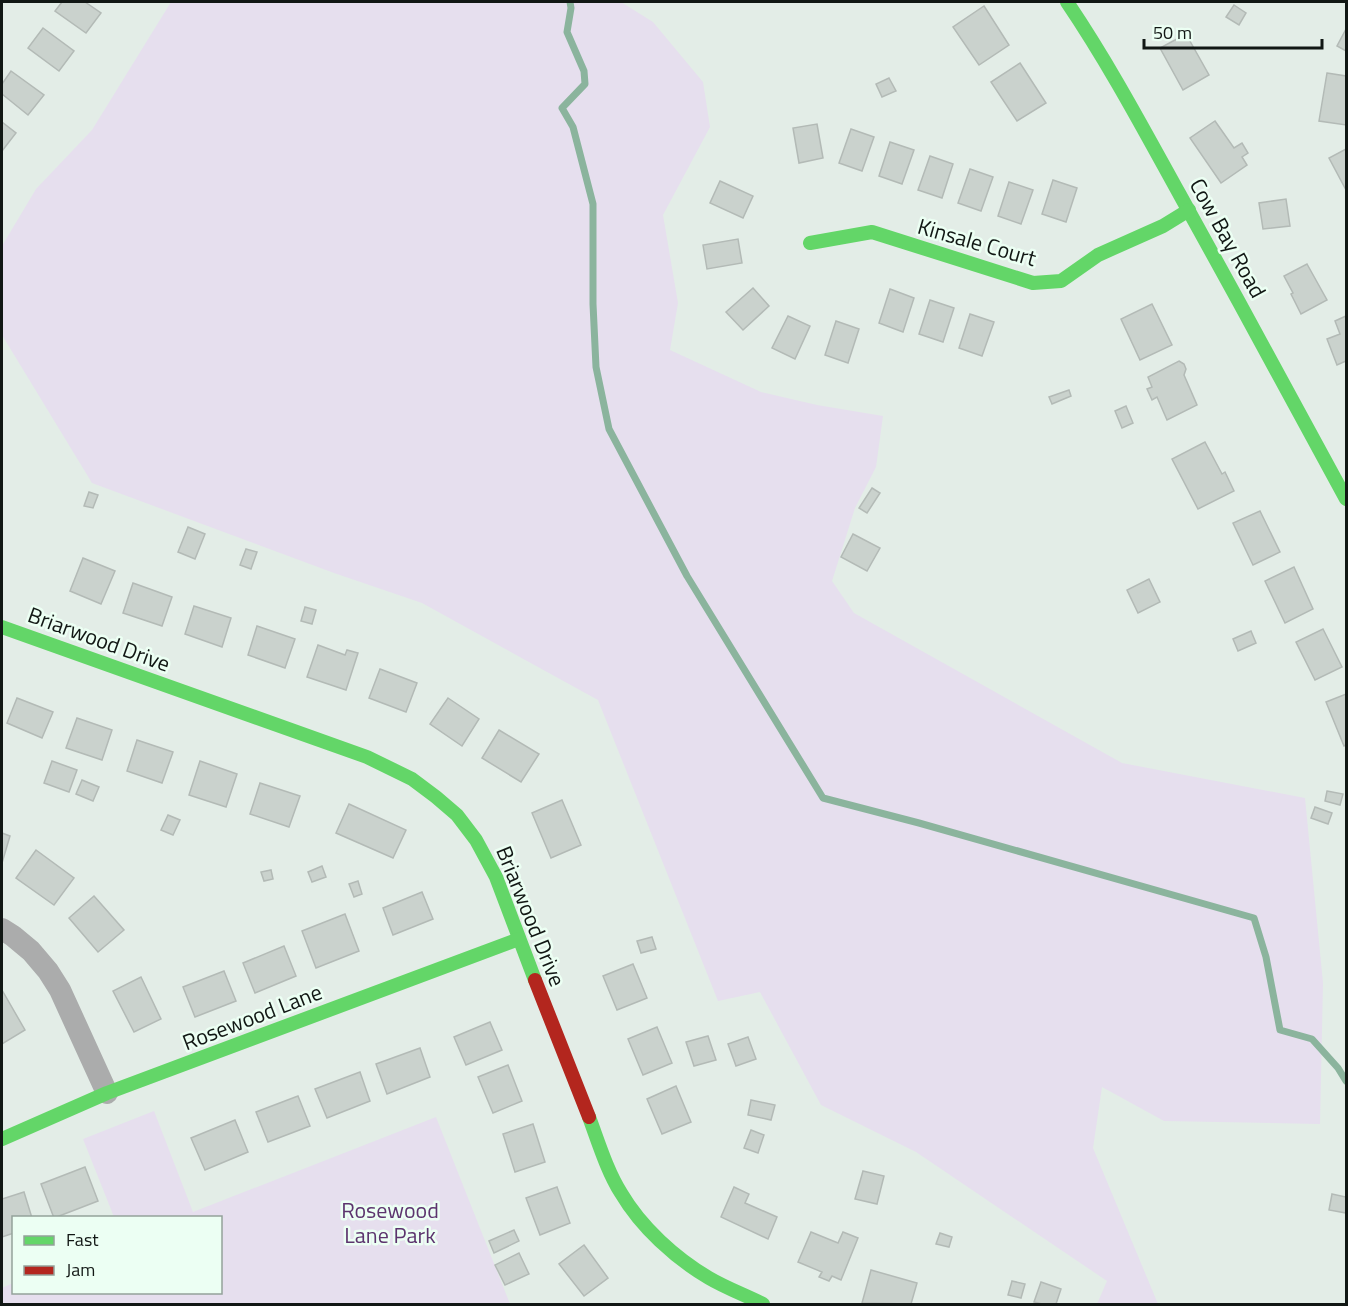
<svg xmlns="http://www.w3.org/2000/svg" width="1348" height="1306" viewBox="0 0 1348 1306" font-family="'Titillium Web',sans-serif">
<style>
.green{fill:#e6dfee}
.lines{fill:none;stroke-linecap:round;stroke-linejoin:round}
.stream{stroke:#8bb49d;stroke-width:7}
.building{fill:#cad2cd;stroke:#b3bab6;stroke-width:1.5}
.street{stroke:#abacac;stroke-width:22}
.fast{stroke:#63d668;stroke-width:14}
.jam{stroke:#b3261e;stroke-width:14}
.labels{text-anchor:middle;dominant-baseline:central;stroke-width:5;stroke-linejoin:round;paint-order:stroke}
.street-label{font-size:22px;fill:#111714;stroke:#ecfff3}
.park-label{font-size:22px;fill:#5c346e;stroke:#ecfff3}
</style>
<rect width="100%" height="100%" fill="#e3ede7"/>
<g class="green">
<polygon points="171,2 621,2 653,22 703,82 710,127 663,215 678,303 670,350 761,392 817,405 883,416 876,467 855,508 832,581 854,613 1122,763 1305,798 1323,983 1320,1124 1164,1121 1102,1087 1093,1148 1158,1304 1097,1304 1107,1281 916,1152 821,1105 760,992 718,1001 598,700 422,603 334,573 92,483 2,335 2,246 36,189 92,130"/>
<polygon points="154,1111 193,1212 436,1117 510,1304 2,1304 2,1288 13,1283 14,1292 220,1292 220,1218 114,1217 83,1139"/>
</g>
<g class="lines">
<polyline class="stream" points="570,2 571,8 567,32 584,71 585,84 562,108 573,127 593,204 593,304 596,367 609,429 687,576 823,798 919,823 1254,918 1266,957 1280,1030 1312,1039 1338,1068 1346,1081"/>
</g>
<g class="building">
<polygon points="62,2 85,2 101,13 86,33 55,11"/>
<polygon points="1234,5 1246,13 1239,25 1226,17"/>
<polygon points="984,6 1009,45 979,65 953,27"/>
<polygon points="43,28 74,51 59,71 28,48"/>
<polygon points="1346,29 1346,51 1337,46"/>
<polygon points="1186,34 1209,75 1183,90 1160,48"/>
<polygon points="1020,63 1046,103 1017,121 991,82"/>
<polygon points="11,71 44,95 28,115 2,94 2,84"/>
<polygon points="1327,73 1346,76 1346,125 1319,121"/>
<polygon points="889,78 896,91 882,97 876,84"/>
<polygon points="1215,121 1234,148 1242,143 1248,153 1242,157 1247,165 1221,183 1190,138"/>
<polygon points="2,122 16,133 2,151"/>
<polygon points="817,124 823,158 799,163 793,128"/>
<polygon points="851,129 874,137 862,171 839,163"/>
<polygon points="890,142 914,150 902,184 879,176"/>
<polygon points="1346,149 1346,190 1329,158"/>
<polygon points="930,156 953,164 942,198 918,190"/>
<polygon points="970,169 993,177 981,211 958,203"/>
<polygon points="1053,180 1077,188 1066,222 1042,214"/>
<polygon points="720,181 753,196 743,218 710,203"/>
<polygon points="1009,182 1033,190 1021,224 998,216"/>
<polygon points="1286,199 1290,226 1263,229 1259,203"/>
<polygon points="738,239 742,263 707,269 703,245"/>
<polygon points="1307,264 1327,300 1301,314 1291,294 1293,293 1284,276"/>
<polygon points="753,288 769,306 743,330 726,312"/>
<polygon points="890,289 914,298 903,332 879,323"/>
<polygon points="930,300 954,308 943,342 919,334"/>
<polygon points="1152,304 1172,345 1140,360 1121,319"/>
<polygon points="970,314 994,322 982,356 959,348"/>
<polygon points="788,316 810,326 795,359 772,348"/>
<polygon points="1346,316 1346,361 1337,365 1327,339 1340,334 1335,321"/>
<polygon points="836,321 859,329 848,363 825,355"/>
<polygon points="1179,361 1184,364 1186,369 1184,375 1197,405 1167,420 1157,397 1152,400 1147,389 1152,387 1148,377"/>
<polygon points="1069,390 1071,396 1052,404 1049,397"/>
<polygon points="1126,406 1133,423 1122,428 1115,411"/>
<polygon points="1205,442 1222,474 1225,472 1234,491 1198,509 1172,459"/>
<polygon points="872,488 880,493 867,513 859,508"/>
<polygon points="89,492 98,495 93,508 84,506"/>
<polygon points="1260,511 1280,552 1253,565 1233,523"/>
<polygon points="188,527 205,534 195,559 178,552"/>
<polygon points="853,534 880,548 867,571 841,557"/>
<polygon points="246,549 257,552 251,569 240,565"/>
<polygon points="83,558 115,571 101,604 70,591"/>
<polygon points="1294,567 1313,609 1285,623 1265,581"/>
<polygon points="1149,579 1160,602 1138,613 1127,590"/>
<polygon points="133,583 172,597 162,626 123,613"/>
<polygon points="194,606 231,618 222,647 185,634"/>
<polygon points="305,607 316,610 312,624 301,621"/>
<polygon points="257,626 295,639 285,668 248,655"/>
<polygon points="1323,629 1342,667 1315,680 1296,642"/>
<polygon points="1251,631 1256,643 1238,651 1233,639"/>
<polygon points="318,645 345,655 347,650 358,653 346,690 307,677"/>
<polygon points="380,669 417,683 406,712 369,698"/>
<polygon points="1346,694 1346,745 1344,746 1326,702"/>
<polygon points="17,698 53,712 42,738 7,723"/>
<polygon points="448,698 479,719 462,746 430,724"/>
<polygon points="77,718 112,730 102,760 66,748"/>
<polygon points="499,730 539,754 521,782 482,758"/>
<polygon points="137,740 173,752 162,783 127,771"/>
<polygon points="52,761 77,770 69,792 44,783"/>
<polygon points="200,761 237,774 226,807 189,795"/>
<polygon points="82,780 99,787 93,801 76,794"/>
<polygon points="260,783 300,796 289,827 250,814"/>
<polygon points="1327,791 1343,794 1340,805 1325,801"/>
<polygon points="562,800 581,845 551,858 532,813"/>
<polygon points="349,804 406,830 393,858 336,833"/>
<polygon points="1315,807 1332,813 1328,824 1311,818"/>
<polygon points="168,815 180,820 173,835 161,830"/>
<polygon points="2,833 10,836 2,863"/>
<polygon points="36,850 74,878 54,905 16,878"/>
<polygon points="322,866 326,877 312,882 308,872"/>
<polygon points="271,870 273,879 264,881 261,872"/>
<polygon points="358,881 362,894 354,897 349,884"/>
<polygon points="422,892 433,919 393,935 383,908"/>
<polygon points="94,896 124,930 98,952 69,918"/>
<polygon points="345,914 359,951 316,968 302,931"/>
<polygon points="652,937 656,949 641,953 637,941"/>
<polygon points="284,946 296,976 255,993 243,963"/>
<polygon points="633,964 647,998 617,1010 603,976"/>
<polygon points="224,971 236,1001 195,1017 183,987"/>
<polygon points="141,977 161,1019 134,1032 113,991"/>
<polygon points="2,990 25,1030 2,1044"/>
<polygon points="490,1022 502,1050 466,1065 454,1037"/>
<polygon points="657,1027 672,1063 643,1075 628,1039"/>
<polygon points="708,1036 716,1060 694,1066 686,1042"/>
<polygon points="748,1037 756,1059 736,1066 728,1044"/>
<polygon points="420,1048 430,1077 387,1094 376,1064"/>
<polygon points="508,1065 522,1101 493,1113 478,1077"/>
<polygon points="360,1072 370,1101 327,1118 315,1089"/>
<polygon points="676,1086 691,1122 662,1134 647,1099"/>
<polygon points="298,1096 310,1126 268,1142 256,1112"/>
<polygon points="751,1100 775,1105 771,1120 748,1115"/>
<polygon points="235,1120 248,1152 205,1170 191,1138"/>
<polygon points="533,1124 545,1162 515,1172 503,1134"/>
<polygon points="751,1130 764,1135 758,1153 744,1148"/>
<polygon points="85,1167 98,1201 54,1218 41,1184"/>
<polygon points="863,1171 884,1176 877,1204 855,1199"/>
<polygon points="557,1187 570,1223 540,1235 526,1198"/>
<polygon points="734,1187 749,1194 745,1203 777,1217 768,1239 721,1217"/>
<polygon points="24,1192 32,1218 14,1218 14,1233 2,1237 2,1199"/>
<polygon points="1332,1194 1346,1197 1346,1213 1329,1210"/>
<polygon points="514,1230 519,1241 494,1253 489,1241"/>
<polygon points="811,1232 838,1243 843,1232 858,1238 841,1280 832,1276 829,1281 819,1277 822,1272 798,1262"/>
<polygon points="940,1233 952,1237 949,1247 936,1244"/>
<polygon points="584,1245 608,1278 584,1296 559,1264"/>
<polygon points="519,1253 529,1274 505,1285 495,1265"/>
<polygon points="871,1270 917,1283 911,1304 862,1303"/>
<polygon points="1012,1281 1025,1284 1021,1298 1008,1295"/>
<polygon points="1041,1282 1061,1289 1056,1304 1042,1304 1034,1302"/>
</g>
<g class="lines">
<polyline class="street" points="2,929 13,936 31,951 48,971 60,990 107,1093"/>
<g class="fast">
<path d="M1067,2C1109,64 1144,130 1180,195C1236,296 1291,397 1346,499"/>
<polyline points="810,243 872,232 1033,283 1061,281 1098,255 1163,226 1189,210"/>
<polyline points="2,627 367,757 412,779 436,797 457,815 476,840 496,877 535,980"/>
<path d="M589,1117C598,1141 607,1171 621,1193C641,1227 675,1258 709,1278C726,1288 745,1295 763,1304"/>
<polyline points="2,1139 107,1093 519,939"/>
</g>
<polyline class="jam" points="535,980 589,1117"/>
</g>
<g class="labels">
<g class="street-label">
<text transform="translate(1228 238) rotate(61)">Cow Bay Road</text>
<text transform="translate(977 242) rotate(16)">Kinsale Court</text>
<text transform="translate(99 639) rotate(20)">Briarwood Drive</text>
<text transform="translate(531 916) rotate(68)">Briarwood Drive</text>
<text transform="translate(252 1017) rotate(-21)">Rosewood Lane</text>
</g>
<g class="park-label">
<text x="390" y="1210">Rosewood<tspan x="390" dy="25">Lane Park</tspan></text>
</g>
</g>
<rect width="1348" height="1306" fill="none" stroke="#111714" stroke-width="6"/>
<rect x="12" y="1216" width="210" height="78" fill="#ecfff3" stroke="#94a29a" stroke-width="1.5"/>
<rect x="24" y="1236" width="30" height="9" fill="#63d668" stroke="#94a29a" stroke-width="1.5"/>
<text x="66" y="1246" font-size="18" fill="#111714">Fast</text>
<rect x="24" y="1266" width="30" height="9" fill="#b3261e" stroke="#94a29a" stroke-width="1.5"/>
<text x="66" y="1276" font-size="18" fill="#111714">Jam</text>
<path d="M1144 39v9h178v-9" fill="none" stroke="#111714" stroke-width="3"/>
<text x="1153" y="39" font-size="18" fill="#111714" stroke="#ecfff3" stroke-width="4.5" paint-order="stroke">50 m</text>
</svg>
